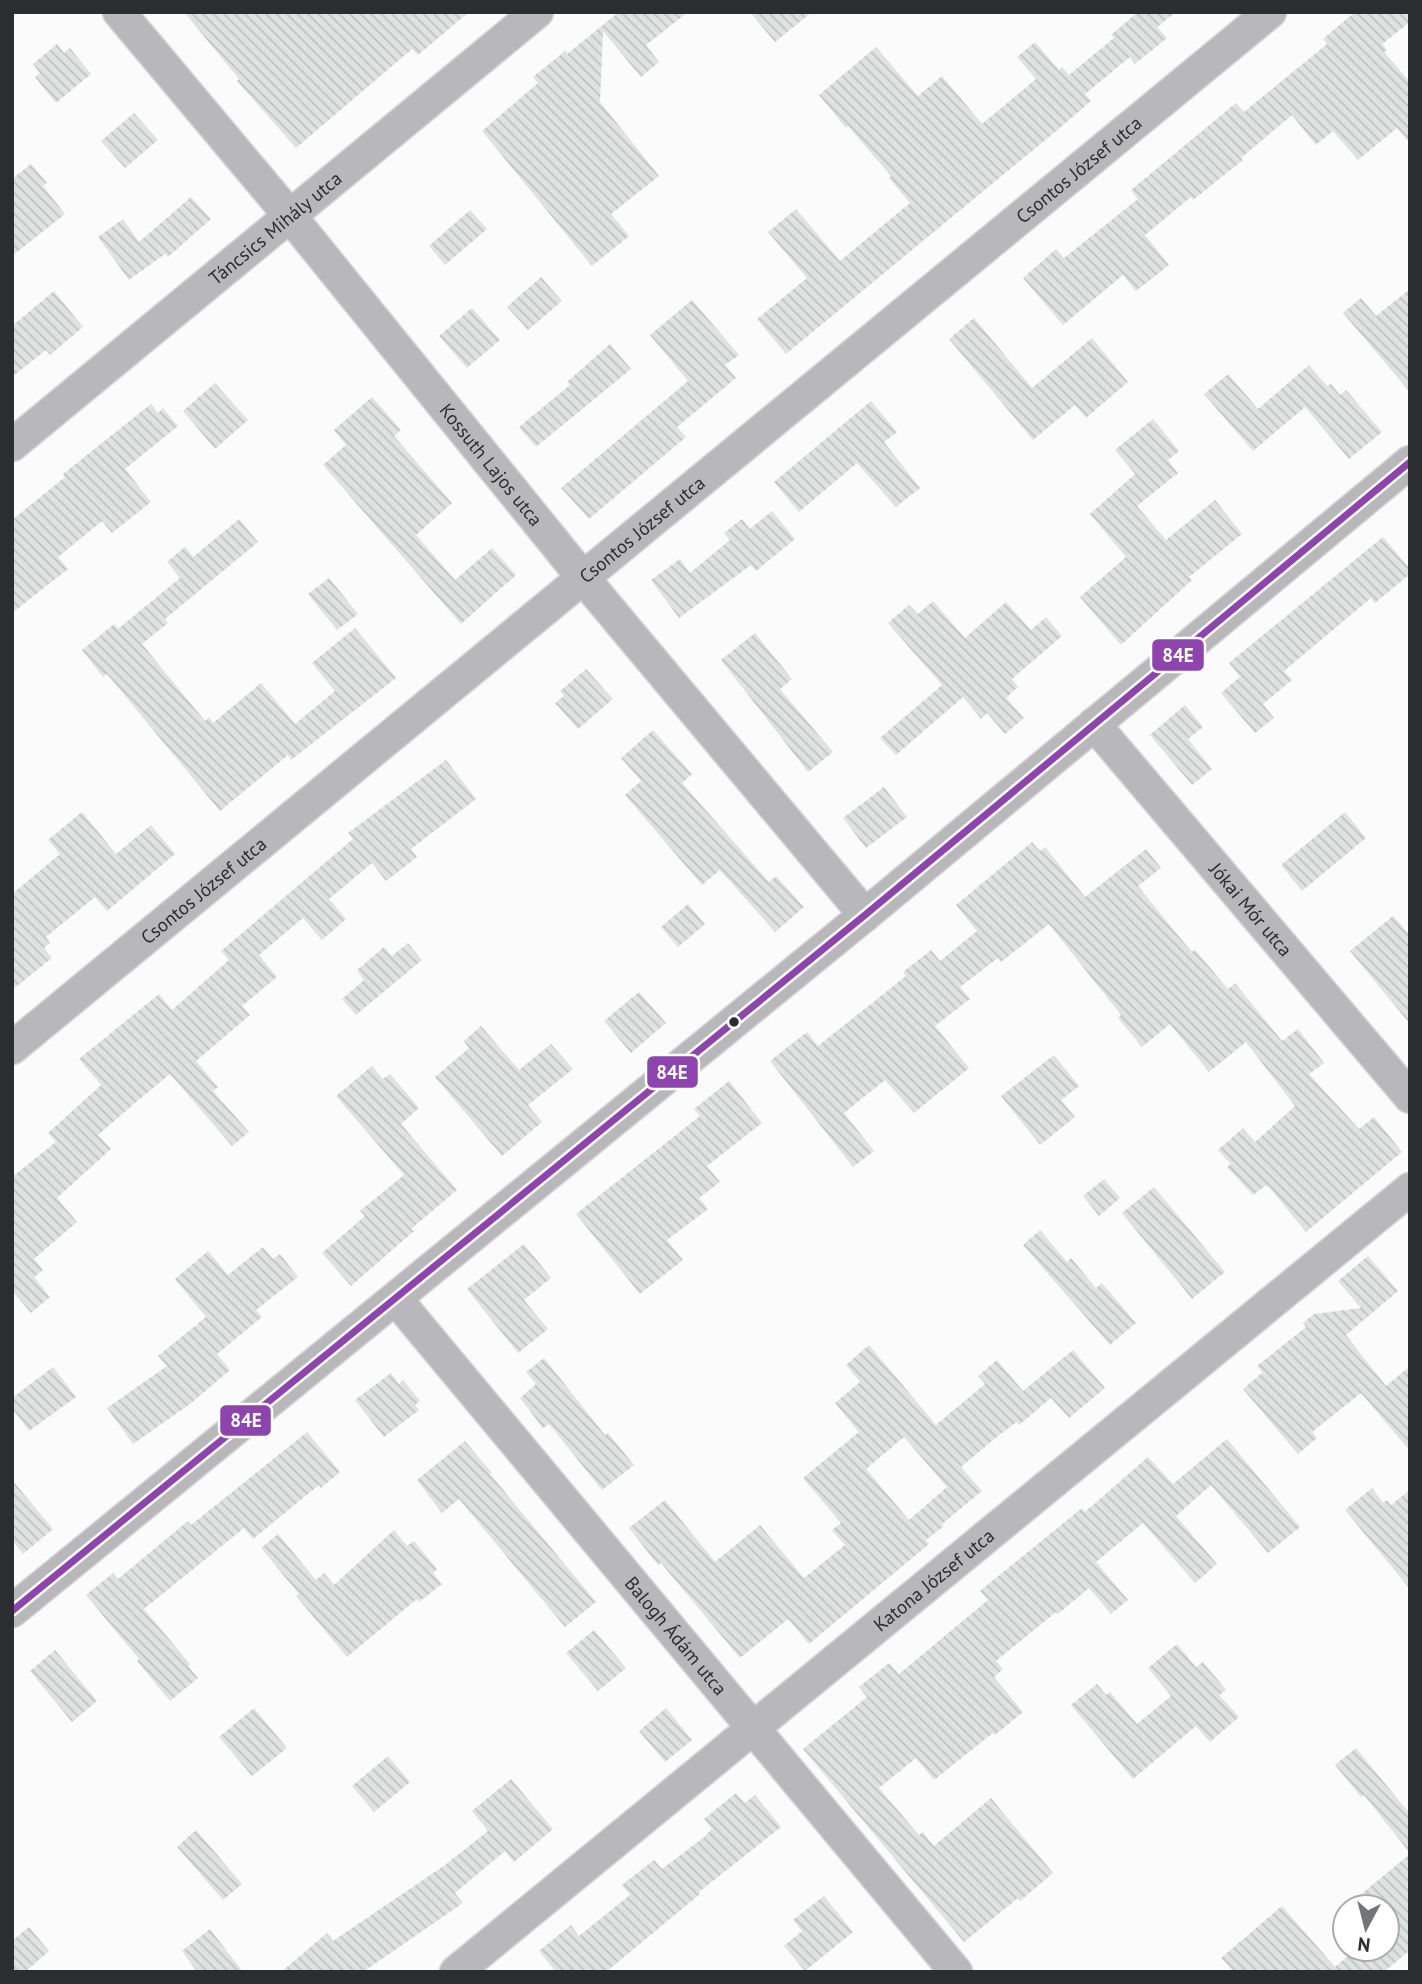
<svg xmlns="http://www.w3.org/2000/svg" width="1422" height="1984" viewBox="0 0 1422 1984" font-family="'PT Sans',sans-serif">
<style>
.building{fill:url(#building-back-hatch);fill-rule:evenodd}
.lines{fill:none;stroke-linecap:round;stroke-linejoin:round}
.minor-casing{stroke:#d6d6d7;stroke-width:35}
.minor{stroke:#b8b8ba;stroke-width:32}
.bus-1-casing{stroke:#fff;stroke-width:12}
.bus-1{stroke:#8e44ad;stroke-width:7}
.bus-dot{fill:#2c2d31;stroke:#fff;stroke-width:2.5}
.labels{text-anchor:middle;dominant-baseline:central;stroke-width:5;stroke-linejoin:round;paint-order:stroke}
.street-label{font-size:19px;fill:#2c2d31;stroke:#fff}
.line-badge{stroke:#fff;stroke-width:2.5}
.badge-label{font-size:19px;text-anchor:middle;font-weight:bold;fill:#fff}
</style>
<defs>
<pattern id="building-back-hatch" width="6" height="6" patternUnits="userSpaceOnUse" patternTransform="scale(1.75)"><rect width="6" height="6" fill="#e0e1e1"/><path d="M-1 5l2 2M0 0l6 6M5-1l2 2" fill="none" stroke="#c0c1c2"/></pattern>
</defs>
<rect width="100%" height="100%" fill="#fbfbfc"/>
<g class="building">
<polygon points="184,12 469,12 418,55 412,49 296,148 237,81 239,79"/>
<polygon points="619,12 688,12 646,45 659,62 641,77 603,31 600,102 659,176 611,214 629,236 592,266 482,131 538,83 533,77 565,51 567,54"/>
<polygon points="750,12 812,12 775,42"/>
<polygon points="1138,12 1176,12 1157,27 1167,38 1135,64 1130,57 1085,94 1091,101 1055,132 786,354 757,319 807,278 768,232 796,209 840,261 910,203 889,178 891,176 848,126 846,128 819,95 876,47 918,96 942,76 982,124 1036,79 1017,57 1035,42 1059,70 1062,67 1069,75 1114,38 1111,35"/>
<polygon points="1355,12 1410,12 1410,22 1382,44 1387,50 1384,52 1410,82 1410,143 1397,128 1358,160 1333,131 1316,145 1292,115 1241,158 1243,160 1193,200 1191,197 1145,235 1169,265 1136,291 1123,275 1063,325 1023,278 1056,249 1064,258 1138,199 1131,190 1236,103 1244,112 1327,44 1323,39"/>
<polygon points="57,44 64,53 70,48 91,74 56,103 35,77 40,73 33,64"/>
<polygon points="134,113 158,140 125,168 101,141"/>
<polygon points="31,164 47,183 43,186 65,214 12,256 12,179"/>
<polygon points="191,197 211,219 168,257 165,254 129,280 98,237 123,219 139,242"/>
<polygon points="470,210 487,229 445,265 429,246"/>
<polygon points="541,277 562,301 528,330 507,307"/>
<polygon points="1410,289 1410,392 1343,313 1361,298 1376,316"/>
<polygon points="54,291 83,327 50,355 46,350 12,377 12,326"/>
<polygon points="692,300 739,355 725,365 736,378 677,427 686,437 589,519 561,488 688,381 650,335"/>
<polygon points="472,308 500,340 467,368 439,336"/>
<polygon points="974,318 1032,388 1092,338 1128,382 1086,418 1075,405 1033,440 949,339"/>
<polygon points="610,344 631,369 536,447 519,427 570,385 567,382"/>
<polygon points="1309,365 1327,386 1331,384 1340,395 1346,390 1382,432 1349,459 1305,407 1253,451 1204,394 1228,374 1258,409"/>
<polygon points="215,383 248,420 215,449 183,411"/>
<polygon points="372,397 401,430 394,436 452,503 416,535 455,580 492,548 516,575 461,624 323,465 346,445 334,430"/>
<polygon points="871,401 897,432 884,442 920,488 896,507 857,463 799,512 774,482"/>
<polygon points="151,404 158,413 163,408 178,426 125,469 151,502 112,533 102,521 58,557 68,569 12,613 12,520 65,477 63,474"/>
<polygon points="1153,419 1179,451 1168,460 1178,473 1137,506 1166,540 1215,500 1242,534 1189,577 1192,580 1121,645 1080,597 1126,557 1090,514 1135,474 1115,450"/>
<polygon points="772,511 795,539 756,571 751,565 679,618 651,580 680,559 690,573 730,540 724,533 742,519 750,529"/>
<polygon points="239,519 258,542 165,619 168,623 142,644 205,721 209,717 213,723 261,683 295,724 335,691 312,663 355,628 396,678 291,760 288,755 220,811 107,674 103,677 82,650 114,624 118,629 180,578 167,562 185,547 193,557"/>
<polygon points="1383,537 1410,569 1410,574 1375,603 1371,598 1284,671 1292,680 1263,704 1274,718 1255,733 1221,693 1240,677 1229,663"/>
<polygon points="329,578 358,614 337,630 308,594"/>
<polygon points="933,601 965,638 1006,602 1031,630 1046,617 1062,636 1012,679 1018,687 1006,698 1024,718 1005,734 987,713 981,719 963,697 896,755 880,738 942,685 888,623 909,605 918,614"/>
<polygon points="755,633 792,679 780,689 833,752 808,772 721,660"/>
<polygon points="586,669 613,699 578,729 555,703 564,696 560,691"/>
<polygon points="1185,705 1203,727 1188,739 1212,769 1192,785 1150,735"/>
<polygon points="653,730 692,774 682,783 769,882 776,876 804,907 775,932 720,870 702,885 625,795 641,781 621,758"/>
<polygon points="446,760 476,799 411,849 417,857 386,881 372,863 329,899 346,919 322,940 303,918 259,955 277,977 242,1006 250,1015 196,1061 218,1087 213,1091 249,1132 232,1146 170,1074 135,1103 98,1135 111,1149 57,1198 77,1222 34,1259 43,1270 34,1277 50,1297 31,1313 14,1293 12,1294 12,1177 56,1142 48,1133 101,1085 79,1059 159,994 172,1010 229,960 221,951 353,839 348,833"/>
<polygon points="884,787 907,817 866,848 843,818"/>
<polygon points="82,812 116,854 151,825 175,854 107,911 95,897 46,937 50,943 44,948 52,958 12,990 12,894 60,854 48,840"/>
<polygon points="1345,812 1366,838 1302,891 1281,865"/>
<polygon points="1032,842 1040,851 1045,847 1085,897 1146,849 1161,868 1138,886 1176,933 1192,952 1195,950 1228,989 1235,983 1282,1041 1298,1029 1324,1063 1309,1074 1359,1129 1374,1117 1402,1152 1306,1232 1269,1187 1265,1186 1253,1195 1227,1167 1231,1164 1218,1150 1243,1128 1255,1142 1295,1106 1246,1042 1209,1072 1170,1024 1142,1047 1118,1018 1121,1015 1049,924 1001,962 998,958 960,987 970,999 935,1026 969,1068 914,1113 885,1080 844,1113 874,1151 853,1167 770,1061 807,1032 818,1046 906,976 903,972 931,950 940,961 977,931 956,905"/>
<polygon points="688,904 705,924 678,947 661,927"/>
<polygon points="1393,916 1410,935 1410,1024 1350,951"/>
<polygon points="408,943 422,960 356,1015 342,999 364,980 357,970 384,947 392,956"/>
<polygon points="639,992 666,1023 631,1053 604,1021"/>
<polygon points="481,1026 519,1070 551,1044 573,1069 528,1105 542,1122 502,1156 435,1077 469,1048 464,1041"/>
<polygon points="1054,1055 1079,1086 1061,1100 1075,1117 1040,1145 1001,1096"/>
<polygon points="372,1066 383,1079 390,1074 419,1108 401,1124 457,1190 411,1229 414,1231 351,1286 322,1253 365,1216 360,1211 404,1175 336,1096"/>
<polygon points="729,1081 762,1123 707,1166 720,1182 699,1198 708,1209 667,1240 683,1260 640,1294 576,1214 700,1116 694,1109"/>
<polygon points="1104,1179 1120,1198 1099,1216 1083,1196"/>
<polygon points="1154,1187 1225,1272 1192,1299 1122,1213"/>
<polygon points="1040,1230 1067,1262 1071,1258 1096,1288 1102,1283 1136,1323 1110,1345 1023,1245"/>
<polygon points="524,1244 551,1278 524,1300 548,1329 518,1353 467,1289"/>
<polygon points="263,1247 273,1259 280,1254 298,1277 256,1310 262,1317 217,1354 230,1370 190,1404 133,1444 107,1408 167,1366 158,1356 206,1317 175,1279 208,1251 228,1275"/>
<polygon points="1368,1256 1398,1291 1346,1335 1386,1386 1410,1366 1410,1451 1361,1393 1312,1432 1317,1438 1298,1454 1243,1389 1263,1372 1257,1366 1306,1327 1303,1323 1314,1314 1361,1308 1338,1281"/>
<path d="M869,1345L936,1425L985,1384L978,1376L997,1360L1023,1391L1073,1350L1105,1388L1069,1418L1051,1398L1019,1425L1017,1422L999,1435L961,1467L982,1491L942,1524L944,1526L926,1540L929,1544L809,1644L788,1619L740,1658L661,1563L658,1565L629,1528L665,1500L715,1562L760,1525L804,1578L845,1545L832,1530L841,1523L803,1478L859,1432L835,1403L860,1382L846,1365ZM904,1437L947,1487L909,1520L866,1469Z"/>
<polygon points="544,1358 605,1435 608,1433 634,1465 602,1490 549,1424 543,1428 520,1398 536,1384 526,1372"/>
<polygon points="53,1367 76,1397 29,1431 12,1408 12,1398"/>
<polygon points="391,1373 399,1384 403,1380 420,1401 415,1405 419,1410 384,1437 355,1400"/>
<polygon points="307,1432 340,1472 321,1488 319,1485 253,1539 244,1528 144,1609 190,1664 188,1666 198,1678 170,1701 137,1661 139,1659 86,1595 113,1573 118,1579 188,1521 191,1525"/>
<polygon points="1227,1439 1300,1527 1268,1553 1211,1485 1176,1516 1217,1564 1195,1583 1143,1523 1096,1562 1128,1600 1111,1614 1089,1588 1058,1614 1056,1612 996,1661 1003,1669 994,1677 1023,1712 995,1735 993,1733 934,1780 916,1758 879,1788 919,1835 923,1832 934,1846 991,1798 1053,1873 1020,1901 1018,1898 964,1942 803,1749 867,1697 859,1687 889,1663 899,1674 988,1600 980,1591 1082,1508 1085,1512 1148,1457 1173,1484"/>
<polygon points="465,1441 492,1473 490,1474 596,1602 565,1627 459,1499 442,1513 417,1480"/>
<polygon points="12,1480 53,1529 23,1554 12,1540"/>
<polygon points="1372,1488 1383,1503 1387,1500 1391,1505 1410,1490 1410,1589 1345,1510"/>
<polygon points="394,1530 407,1546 414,1541 437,1569 433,1573 442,1584 419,1602 417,1599 347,1657 296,1596 299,1594 261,1548 278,1534 316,1580 324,1573 334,1585"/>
<polygon points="594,1630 626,1668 598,1691 566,1653"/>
<polygon points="1177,1644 1196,1667 1203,1662 1226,1690 1219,1695 1239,1717 1210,1742 1196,1726 1133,1779 1071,1705 1097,1684 1106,1695 1110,1692 1137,1724 1171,1696 1148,1668"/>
<polygon points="55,1650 97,1701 72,1722 30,1671"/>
<polygon points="254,1708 287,1748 252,1776 219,1737"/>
<polygon points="666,1708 692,1740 665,1762 639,1731"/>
<polygon points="1356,1748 1410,1814 1410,1853 1364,1795 1361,1797 1335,1765"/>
<polygon points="388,1756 410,1782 374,1812 352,1786"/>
<polygon points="511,1779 553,1829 514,1862 505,1851 455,1893 463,1903 363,1972 281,1972 327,1933 333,1941 445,1865 488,1831 472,1811"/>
<polygon points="736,1793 745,1803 755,1795 781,1827 699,1892 700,1894 606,1972 556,1972 539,1951 571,1925 579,1936 630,1895 622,1885 654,1860 662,1869 703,1838 712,1829 704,1819"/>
<polygon points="196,1830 242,1884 223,1900 177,1847"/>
<polygon points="1410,1854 1410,1950 1384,1972 1234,1972 1221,1958 1282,1906 1335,1967 1356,1949 1387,1949 1387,1907 1349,1907 1348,1905"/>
<polygon points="824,1896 853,1932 805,1971 784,1946 802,1931 793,1920"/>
<polygon points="29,1927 49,1951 25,1972 12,1972 12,1941"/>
<polygon points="210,1929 243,1972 197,1972 182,1951"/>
</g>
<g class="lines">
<defs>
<g id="minor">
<path id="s1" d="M119,12L290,216L584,579L865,915"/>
<path id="s2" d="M12,445L537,12"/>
<path id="s3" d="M1094,724L1410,1097"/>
<path id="s4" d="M12,1048L1270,12"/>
<path id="s5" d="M396,1299L956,1972"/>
<polyline points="12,1611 865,915 1410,462"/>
<path id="s6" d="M456,1972L1410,1189"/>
</g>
</defs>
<use href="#minor" class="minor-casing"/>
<use href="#minor" class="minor"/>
<defs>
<polyline id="bus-1" points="12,1611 865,915 1410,462"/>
</defs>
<use href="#bus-1" class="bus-1-casing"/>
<use href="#bus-1" class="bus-1"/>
</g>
<circle class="bus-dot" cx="734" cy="1022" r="6"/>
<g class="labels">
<g class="street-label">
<text stroke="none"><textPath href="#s4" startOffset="1382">Csontos József utca</textPath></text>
<text stroke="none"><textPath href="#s2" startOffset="341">Táncsics Mihály utca</textPath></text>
<text stroke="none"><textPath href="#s1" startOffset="586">Kossuth Lajos utca</textPath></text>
<text stroke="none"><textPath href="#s4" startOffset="816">Csontos József utca</textPath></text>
<text stroke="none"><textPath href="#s4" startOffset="248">Csontos József utca</textPath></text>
<text stroke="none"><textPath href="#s3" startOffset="243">Jókai Mór utca</textPath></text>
<text stroke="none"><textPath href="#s6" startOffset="618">Katona József utca</textPath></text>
<text stroke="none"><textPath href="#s5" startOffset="438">Balogh Ádám utca</textPath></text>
</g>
</g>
<g class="line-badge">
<rect x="1151" y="638" width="54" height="34" rx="7" fill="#8e44ad"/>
<rect x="646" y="1055" width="53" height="34" rx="7" fill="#8e44ad"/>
<rect x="219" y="1404" width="53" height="33" rx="7" fill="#8e44ad"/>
</g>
<g class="badge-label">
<text x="1178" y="662">84E</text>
<text x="672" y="1079">84E</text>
<text x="246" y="1427">84E</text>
</g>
<rect width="1422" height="1984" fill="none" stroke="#2c2d31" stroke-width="28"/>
<g transform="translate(1366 1928) rotate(187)"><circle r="33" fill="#ffffff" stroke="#ababad" stroke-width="2"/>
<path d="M0-5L12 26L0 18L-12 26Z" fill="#747578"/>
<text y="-10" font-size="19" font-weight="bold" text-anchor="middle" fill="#2c2d31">N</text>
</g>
</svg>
